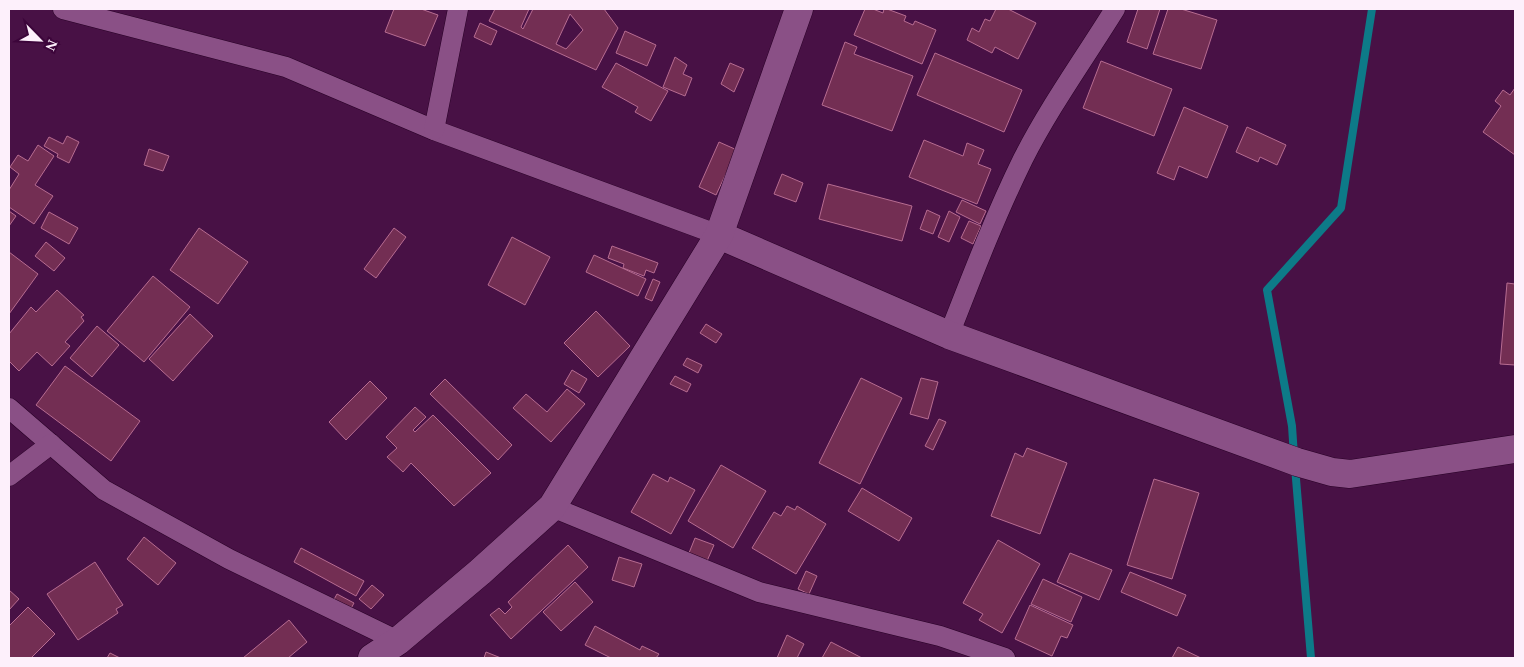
<svg xmlns="http://www.w3.org/2000/svg" width="1524" height="667" viewBox="0 0 1524 667" font-family="Georgia,serif">
<style>
.lines{fill:none;stroke-linecap:round;stroke-linejoin:round}
.stream{stroke:#0d7a88;stroke-width:8}
.building{fill:#732e53;stroke:#b76c91;fill-rule:evenodd}
.street-casing{stroke:#280126;stroke-width:21}
.secondary-casing{stroke:#280126;stroke-width:29}
.street{stroke:#8a5086;stroke-width:20}
.secondary{stroke:#8a5086;stroke-width:28}
</style>
<rect width="100%" height="100%" fill="#481145"/>
<g class="lines">
<g class="stream">
<polyline points="1294,456 1292,426 1267,290 1341,208 1372,9"/>
<polyline points="1295,467 1311,658"/>
</g>
</g>
<g class="building">
<polygon points="394,9 421,9 438,15 425,46 385,32"/>
<path d="M495,9H529L521,27L523,29L533,9H604L618,28L596,70L489,21ZM570,14L583,30L566,49L556,44Z"/>
<polygon points="865,9 873,9 883,13 884,9 887,9 906,16 904,21 913,25 915,21 936,30 922,64 854,35"/>
<polygon points="996,9 1008,9 1036,23 1018,59 995,47 992,53 967,40 972,28 979,32 985,19 990,21"/>
<polygon points="1138,9 1160,9 1147,49 1127,42"/>
<polygon points="1168,9 1181,9 1217,20 1201,69 1153,54"/>
<polygon points="480,23 497,31 491,45 474,37"/>
<polygon points="625,31 656,45 647,66 616,53"/>
<polygon points="845,42 857,47 854,54 913,76 892,131 822,105"/>
<polygon points="935,53 1022,90 1004,132 917,95"/>
<polygon points="675,57 687,65 683,74 692,78 685,96 663,87"/>
<polygon points="1101,61 1172,89 1154,136 1083,108"/>
<polygon points="616,63 668,91 651,121 635,112 638,107 602,87"/>
<polygon points="730,63 744,69 734,92 721,84"/>
<polygon points="1515,88 1515,155 1483,132 1501,106 1495,101 1503,90 1510,95"/>
<polygon points="1184,107 1228,126 1207,178 1179,166 1174,180 1157,173"/>
<polygon points="1247,127 1286,145 1277,165 1260,157 1258,162 1236,152"/>
<polygon points="67,136 79,142 69,163 57,157 58,154 44,146 49,137 63,144"/>
<polygon points="924,140 963,156 967,143 984,150 978,164 991,169 977,204 909,177"/>
<polygon points="719,142 737,150 716,195 699,187"/>
<polygon points="38,145 54,156 35,185 53,196 34,224 9,207 9,190 19,174 10,167 18,155 28,161"/>
<polygon points="149,149 169,156 163,171 144,165"/>
<polygon points="782,174 803,183 796,202 774,194"/>
<polygon points="828,184 912,206 902,241 819,219"/>
<polygon points="962,200 986,211 980,224 956,212"/>
<polygon points="927,210 940,216 933,234 920,229"/>
<polygon points="9,211 16,216 9,226"/>
<polygon points="949,211 960,217 949,242 938,237"/>
<polygon points="49,212 78,228 69,244 41,228"/>
<polygon points="969,221 981,226 973,244 961,238"/>
<polygon points="199,228 248,262 218,304 170,270"/>
<polygon points="394,228 406,237 376,278 364,269"/>
<polygon points="512,237 550,257 525,305 488,285"/>
<polygon points="46,242 65,258 54,271 35,256"/>
<polygon points="612,246 658,263 654,273 646,270 644,276 623,268 624,264 608,258"/>
<polygon points="9,252 38,274 9,314"/>
<polygon points="594,255 646,279 638,296 586,272"/>
<polygon points="153,276 190,307 144,362 107,331"/>
<polygon points="653,279 660,282 652,301 645,298"/>
<polygon points="1507,283 1515,284 1515,365 1500,364"/>
<polygon points="57,290 84,315 81,317 84,321 65,342 70,346 52,366 37,352 19,371 9,361 9,334 31,307 36,312"/>
<polygon points="596,311 630,346 598,377 564,343"/>
<polygon points="190,314 213,336 173,381 149,359"/>
<polygon points="706,324 722,334 716,343 700,333"/>
<polygon points="97,326 119,345 92,377 70,358"/>
<polygon points="687,358 702,365 698,373 683,365"/>
<polygon points="65,366 140,421 111,461 36,405"/>
<polygon points="572,370 587,379 579,393 564,384"/>
<polygon points="675,376 691,384 687,392 670,384"/>
<polygon points="861,378 902,398 860,484 819,463"/>
<polygon points="921,378 938,382 928,419 910,414"/>
<polygon points="445,379 512,445 498,460 430,394"/>
<polygon points="370,381 387,398 346,440 329,422"/>
<polygon points="567,389 585,404 551,442 513,408 526,394 547,412"/>
<polygon points="415,407 426,417 413,430 415,432 433,415 491,473 454,506 411,463 403,472 387,457 397,448 386,437"/>
<polygon points="939,419 946,422 933,450 925,446"/>
<polygon points="1027,448 1067,463 1040,534 991,516 1015,453 1023,457"/>
<polygon points="721,465 766,491 733,548 688,521"/>
<polygon points="653,474 668,482 670,477 695,490 671,534 631,512"/>
<polygon points="1154,479 1199,493 1172,579 1127,565"/>
<polygon points="862,488 912,518 899,541 848,511"/>
<polygon points="787,506 795,510 797,506 826,524 796,574 752,548 774,512 781,516"/>
<polygon points="144,537 176,563 158,585 127,559"/>
<polygon points="695,538 714,545 707,561 689,553"/>
<polygon points="998,540 1040,564 1002,633 979,620 983,614 963,603"/>
<polygon points="568,545 588,567 511,639 490,615 499,608 505,614 512,607 508,602"/>
<polygon points="301,548 364,581 356,596 294,562"/>
<polygon points="1070,553 1112,570 1099,600 1057,582"/>
<polygon points="619,557 642,564 634,587 612,580"/>
<polygon points="95,562 123,605 116,609 118,613 78,640 47,594"/>
<polygon points="806,571 817,576 809,594 798,589"/>
<polygon points="1130,572 1186,595 1177,616 1121,592"/>
<polygon points="1043,579 1082,597 1071,622 1031,604"/>
<polygon points="575,582 593,602 561,631 543,612"/>
<polygon points="372,585 384,595 371,609 359,599"/>
<polygon points="9,590 19,599 9,610"/>
<polygon points="337,594 354,603 348,614 331,605"/>
<polygon points="1030,605 1073,625 1067,638 1061,636 1052,656 1015,639"/>
<polygon points="28,607 55,634 31,658 9,658 9,626"/>
<polygon points="289,620 307,642 288,658 243,658"/>
<polygon points="595,626 640,650 642,646 659,654 656,658 611,658 585,645"/>
<polygon points="787,635 804,644 797,658 777,658"/>
<polygon points="831,642 862,658 822,658"/>
<polygon points="1178,647 1201,658 1172,658"/>
<polygon points="486,652 501,658 484,658"/>
<polygon points="110,653 120,658 107,658"/>
</g>
<g class="lines">
<defs>
<g id="street">
<polyline points="63,9 286,67 434,130 719,235"/>
<polyline points="434,130 458,9"/>
<path d="M949,335C972,276 995,216 1023,159C1050,106 1084,59 1115,9"/>
<polyline points="9,408 104,490 229,559 398,641"/>
<polyline points="9,476 51,444"/>
<polyline points="552,507 759,592 940,636 1005,658"/>
</g>
<g id="secondary">
<polyline points="719,235 949,335 1297,462 1332,472 1350,474 1515,449"/>
<polyline points="372,658 398,641 480,572 552,507 719,235 799,9"/>
</g>
</defs>
<use href="#street" class="street-casing"/>
<use href="#secondary" class="secondary-casing"/>
<use href="#street" class="street"/>
<use href="#secondary" class="secondary"/>
</g>
<rect width="1524" height="667" fill="none" stroke="#fdf0fb" stroke-width="20"/>
<g transform="translate(40 40) rotate(114)" stroke="#3c053a" stroke-width="4" paint-order="stroke">
<path d="M0-4L9 19L0 12L-9 19Z" fill="#fdf0fb"/>
<text y="-8" font-size="14" font-weight="bold" text-anchor="middle" fill="#fdf0fb">N</text>
</g>
</svg>
